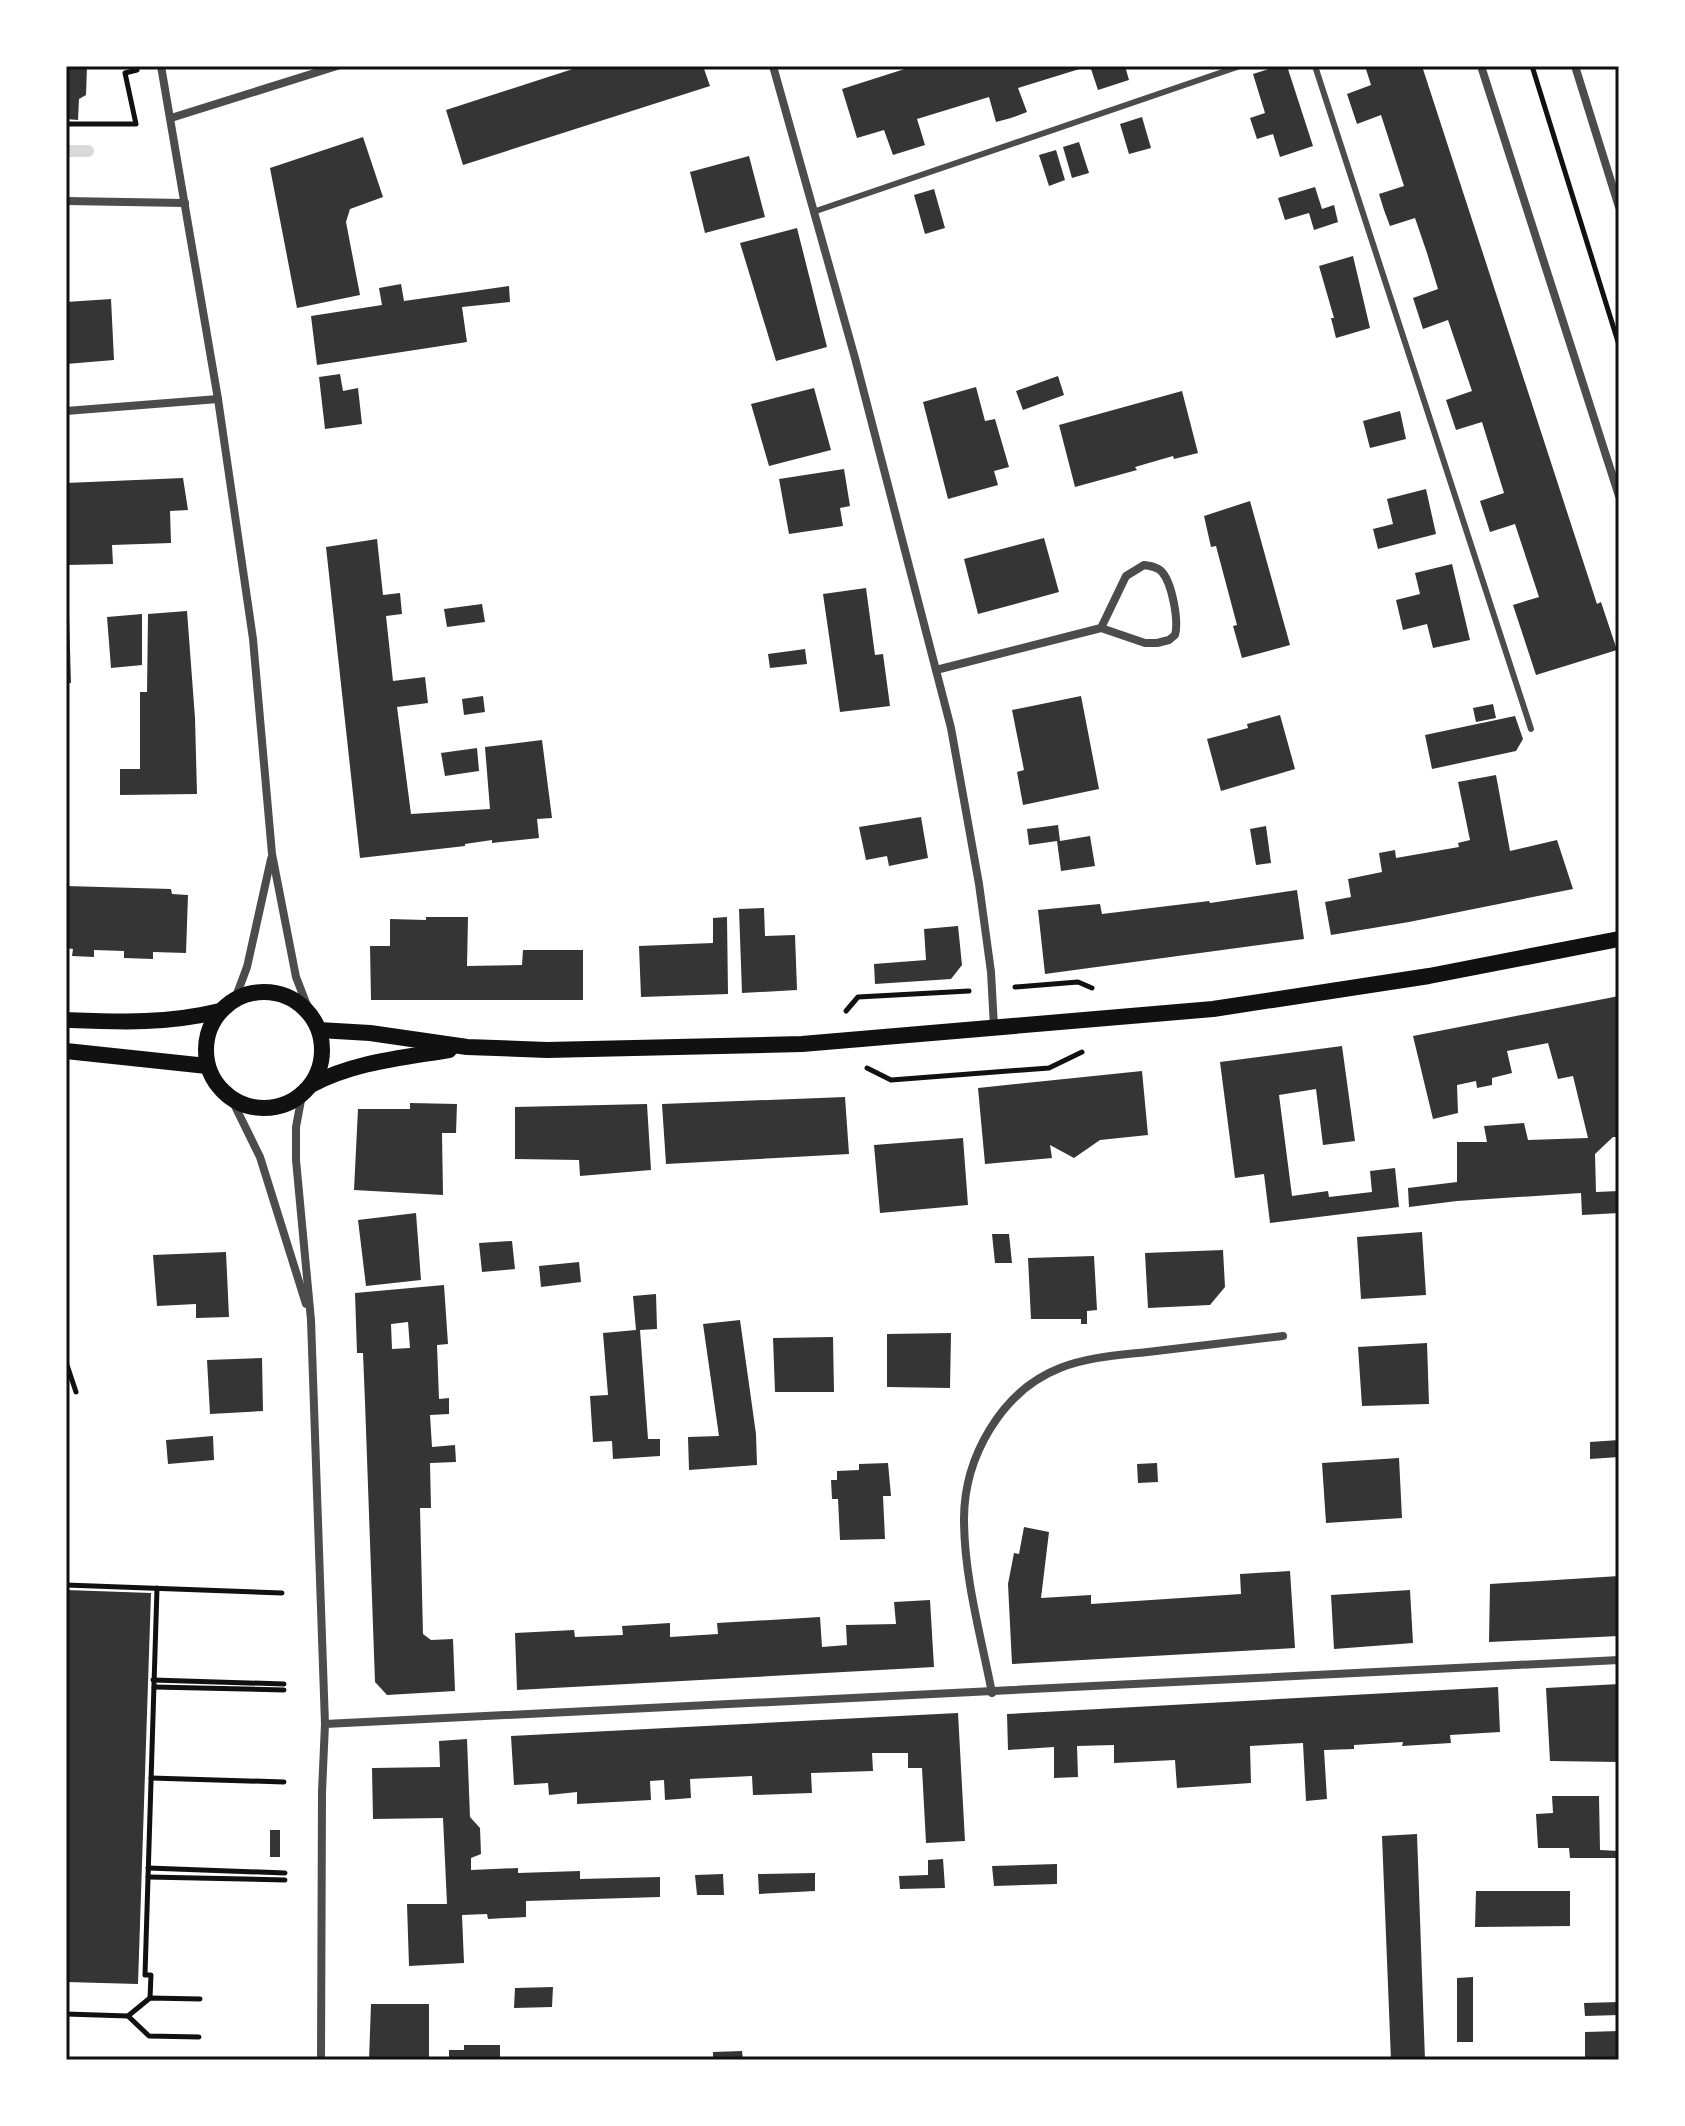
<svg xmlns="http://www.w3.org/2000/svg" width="1685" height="2126" viewBox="0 0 1685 2126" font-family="Commissioner,sans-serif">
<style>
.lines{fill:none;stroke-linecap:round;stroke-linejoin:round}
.stream{stroke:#d9d9d9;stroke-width:12}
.building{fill:#353535;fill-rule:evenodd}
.path{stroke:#111;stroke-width:5}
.service{stroke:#4c4c4c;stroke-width:6}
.minor{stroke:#4c4c4c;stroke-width:8}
.secondary{stroke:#111;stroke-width:16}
.neatline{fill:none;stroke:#111;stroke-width:3}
</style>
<rect width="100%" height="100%" fill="#fff"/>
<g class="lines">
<polyline class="stream" points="66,151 88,151"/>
</g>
<g class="building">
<polygon points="66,66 87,66 86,95 79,99 78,120 66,119"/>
<polygon points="582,66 703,66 710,86 463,165 446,110"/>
<polygon points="914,66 1086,66 1086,67 1018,88 1027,112 1011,118 996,122 989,97 917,119 925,145 893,155 884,130 857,138 842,89"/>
<polygon points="1090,66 1125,66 1129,80 1098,90"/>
<polygon points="1278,66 1287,66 1313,146 1280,157 1273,134 1257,139 1250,118 1265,113 1253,74"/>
<polygon points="1365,66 1422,66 1597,604 1601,602 1617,650 1536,675 1513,605 1539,597 1515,524 1490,532 1480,501 1504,493 1482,422 1456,430 1446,400 1472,391 1448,320 1423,329 1413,298 1438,289 1427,253 1415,218 1390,226 1384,210 1379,194 1404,186 1381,115 1357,124 1347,94 1371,85"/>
<polygon points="1142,117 1151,148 1129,154 1120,124"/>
<polygon points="363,137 383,197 350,209 346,222 360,295 297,308 270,168"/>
<polygon points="1079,142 1089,173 1072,178 1063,147"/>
<polygon points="1056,150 1065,180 1049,186 1039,155"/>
<polygon points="749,156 765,217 705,233 690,172"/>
<polygon points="1315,187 1322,209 1334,205 1338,222 1314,230 1309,213 1285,220 1278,198"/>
<polygon points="934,189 945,228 925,234 914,195"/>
<polygon points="797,228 827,347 776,361 740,243"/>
<polygon points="1353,256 1370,328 1336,338 1331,318 1334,318 1319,266"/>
<polygon points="401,284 404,301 509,286 510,302 462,307 467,342 317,365 311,316 382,305 379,288"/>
<polygon points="111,299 114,360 66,364 66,302"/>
<polygon points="340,374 343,391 358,388 362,424 325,429 319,377"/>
<polygon points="1058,376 1064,395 1023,410 1016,391"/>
<polygon points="976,387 985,421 995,419 1009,467 994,471 998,485 948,499 923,402"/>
<polygon points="814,388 831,450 769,466 751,404"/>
<polygon points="1182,391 1198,453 1174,459 1173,456 1135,467 1137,470 1075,487 1059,425"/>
<polygon points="1400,411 1406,439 1370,448 1363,421"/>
<polygon points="844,469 850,506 840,508 843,526 789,534 779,479"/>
<polygon points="183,478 188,510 170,511 171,543 112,545 113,564 66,565 66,483"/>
<polygon points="1426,489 1436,534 1378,549 1373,529 1393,524 1387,499"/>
<polygon points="1250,501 1290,645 1242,658 1233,626 1237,625 1216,546 1211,547 1204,516"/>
<polygon points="1044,538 1059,592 978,614 964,559"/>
<polygon points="377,539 383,595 400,593 402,614 386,616 393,681 425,677 428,703 397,707 411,814 490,809 485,747 542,740 552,818 537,819 539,838 492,843 492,840 465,844 465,846 360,858 326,547"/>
<polygon points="1452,564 1470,640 1433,648 1427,624 1403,630 1396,600 1420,594 1415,573"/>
<polygon points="866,588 875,655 883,654 890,706 840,712 823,594"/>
<polygon points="482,604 485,622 447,627 444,609"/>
<polygon points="187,611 195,718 197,794 120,795 120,769 140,769 140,692 147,692 148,614"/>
<polygon points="142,614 142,665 111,668 107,617"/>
<polygon points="66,616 69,616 71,683 66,683"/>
<polygon points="805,649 807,664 770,668 768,654"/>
<polygon points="483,696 485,712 464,715 462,699"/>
<polygon points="1081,696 1099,789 1023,805 1017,772 1024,770 1012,710"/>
<polygon points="1493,704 1496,718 1476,722 1473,708"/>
<polygon points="1280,715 1295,769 1221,791 1207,739 1248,728 1247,724"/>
<polygon points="1515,716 1523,739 1516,751 1432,769 1425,735"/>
<polygon points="477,748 479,771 445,776 441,753"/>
<polygon points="1496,775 1510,851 1557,840 1573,889 1409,922 1331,935 1325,902 1351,897 1348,879 1382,872 1379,853 1395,850 1396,858 1459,847 1458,843 1470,840 1458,782"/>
<polygon points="921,817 928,858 889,866 887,856 866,860 859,827"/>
<polygon points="1058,825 1060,841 1090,836 1095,866 1061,871 1057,841 1029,845 1027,829"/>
<polygon points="1266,826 1271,863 1256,865 1250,829"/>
<polygon points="66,886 171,889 172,894 188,895 186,953 153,952 153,959 124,958 124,951 94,950 94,957 72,956 73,949 66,948"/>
<polygon points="1297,890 1304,939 1045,974 1038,910 1100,904 1102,914 1209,901 1210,903"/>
<polygon points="764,908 765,936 795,935 797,990 742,993 739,909"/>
<polygon points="426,917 468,917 467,966 522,965 523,950 583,950 583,1000 371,1000 370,946 390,946 390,919 426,920"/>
<polygon points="727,917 728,994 641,997 639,946 713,943 713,918"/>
<polygon points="958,926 962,965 951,979 875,984 874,964 926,960 924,929"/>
<polygon points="1619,996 1619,1137 1613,1137 1595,1154 1596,1192 1619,1191 1619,1213 1582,1215 1581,1193 1457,1201 1409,1207 1408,1188 1457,1182 1457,1142 1487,1142 1484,1126 1524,1123 1528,1140 1588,1138 1573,1076 1558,1079 1548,1043 1507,1051 1512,1073 1492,1078 1492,1085 1477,1088 1476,1081 1457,1085 1458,1113 1433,1119 1413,1036"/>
<polygon points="1342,1046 1355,1141 1323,1145 1316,1089 1279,1095 1292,1196 1328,1191 1329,1197 1372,1192 1370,1171 1395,1168 1399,1207 1270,1223 1264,1174 1235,1178 1220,1062"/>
<polygon points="1142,1071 1148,1135 1100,1140 1074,1158 1050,1145 1052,1158 985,1164 978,1088"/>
<polygon points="845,1097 849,1154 666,1164 662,1104"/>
<polygon points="410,1103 457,1104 456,1133 442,1133 443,1195 354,1190 358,1109 410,1109"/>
<polygon points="647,1104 651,1170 580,1176 579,1160 515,1159 515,1107"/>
<polygon points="963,1138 968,1205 880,1213 874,1145"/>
<polygon points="416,1213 421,1280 366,1286 358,1220"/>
<polygon points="1422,1232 1426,1295 1361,1299 1357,1237"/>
<polygon points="992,1234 1009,1234 1012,1263 995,1263"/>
<polygon points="512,1241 515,1269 482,1272 479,1243"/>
<polygon points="1223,1250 1225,1287 1210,1305 1148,1308 1145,1253"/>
<polygon points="226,1252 229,1317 196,1318 196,1304 157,1306 153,1255"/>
<polygon points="1094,1256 1097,1310 1087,1311 1087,1324 1081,1324 1081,1319 1031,1319 1028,1258"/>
<polygon points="579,1262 581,1282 541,1287 539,1266"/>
<path d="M444,1285L448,1344L437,1345L439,1399L449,1398V1414L430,1415L432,1447L455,1445L456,1462L430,1463L431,1508H420L423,1634L431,1640L453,1639L455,1691L387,1695L375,1682L365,1402L363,1353H357L355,1293ZM408,1322L410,1348L392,1349L391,1324Z"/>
<polygon points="656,1294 657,1329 640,1330 648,1439 660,1439 660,1456 613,1459 612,1441 593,1442 590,1396 608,1395 603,1333 636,1330 633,1296"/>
<polygon points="740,1320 756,1434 757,1465 689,1470 688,1437 719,1436 703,1324"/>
<polygon points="951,1333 950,1388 887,1387 887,1334"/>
<polygon points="833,1337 834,1392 775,1392 773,1338"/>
<polygon points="1427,1343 1429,1404 1362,1406 1358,1347"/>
<polygon points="262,1358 263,1411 210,1414 207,1360"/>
<polygon points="213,1436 214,1460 168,1464 166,1440"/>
<polygon points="1619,1440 1619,1457 1590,1459 1590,1442"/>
<polygon points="1399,1458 1402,1518 1326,1523 1322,1463"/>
<polygon points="888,1463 891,1496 883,1496 885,1539 840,1540 838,1499 832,1499 831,1480 837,1480 837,1471 859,1470 859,1464"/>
<polygon points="1157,1463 1158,1482 1138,1483 1137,1464"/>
<polygon points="1024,1527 1049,1532 1041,1598 1091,1595 1091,1604 1241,1594 1240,1574 1290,1571 1295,1648 1012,1664 1008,1584 1014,1553 1019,1554"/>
<polygon points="1619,1576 1619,1636 1489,1642 1490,1584"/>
<polygon points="66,1590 151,1593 138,1984 66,1982"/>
<polygon points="1410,1590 1413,1643 1334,1649 1331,1595"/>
<polygon points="930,1600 934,1667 517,1690 515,1633 574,1630 575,1637 623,1635 622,1626 670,1623 670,1637 718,1634 717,1623 820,1617 822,1647 847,1645 846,1625 896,1624 894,1602"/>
<polygon points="1619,1684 1619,1762 1550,1761 1546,1688"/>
<polygon points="1498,1687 1500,1732 1450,1735 1451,1743 1402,1746 1403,1742 1354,1745 1354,1749 1324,1750 1327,1799 1306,1801 1303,1743 1250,1746 1251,1783 1177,1788 1175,1760 1114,1763 1114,1745 1077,1746 1078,1777 1054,1778 1054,1747 1008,1750 1007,1714"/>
<polygon points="958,1713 965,1841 926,1843 922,1768 908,1768 908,1753 872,1753 873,1771 811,1773 812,1793 753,1795 752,1776 690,1779 691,1798 665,1800 664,1780 650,1781 651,1800 577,1804 577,1792 549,1795 548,1783 514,1785 511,1736"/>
<polygon points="467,1739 470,1817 480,1828 481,1854 471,1858 471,1870 518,1868 518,1873 580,1871 580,1879 660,1877 660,1897 526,1901 526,1917 488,1919 487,1914 462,1915 464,1963 409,1966 407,1904 447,1904 443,1818 373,1819 372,1768 440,1767 439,1741"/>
<polygon points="1552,1796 1599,1796 1600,1850 1619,1851 1619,1858 1570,1858 1569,1848 1538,1848 1536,1814 1553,1813"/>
<rect x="270" y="1830" width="10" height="27"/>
<polygon points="1417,1834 1425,2060 1391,2060 1382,1836"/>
<polygon points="943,1859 945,1888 900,1889 899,1876 928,1875 928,1860"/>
<polygon points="1057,1864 1057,1884 994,1886 992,1866"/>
<polygon points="815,1873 815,1891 759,1894 758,1874"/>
<polygon points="723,1874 724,1895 697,1895 695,1875"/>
<polygon points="1476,1891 1570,1891 1570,1926 1475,1927"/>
<polygon points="1473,1977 1473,2042 1457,2042 1457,1978"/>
<polygon points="553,1987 552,2007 514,2008 515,1988"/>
<polygon points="1619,2002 1619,2015 1585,2016 1584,2003"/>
<polygon points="371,2004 429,2004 429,2060 369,2060"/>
<polygon points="1619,2031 1619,2060 1585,2060 1585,2032"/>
<polygon points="464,2045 500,2045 500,2060 449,2060 449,2050 464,2050"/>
<polygon points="742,2051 743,2060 713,2060 713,2052"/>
</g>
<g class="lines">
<g class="path">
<polyline points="1532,66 1619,345"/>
<polyline points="66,124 136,124 125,73 137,70"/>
<polyline points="1015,987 1078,982 1092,988"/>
<polyline points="846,1011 858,997 969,991"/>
<polyline points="867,1068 891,1080 1049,1068 1082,1052"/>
<polyline points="66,1362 76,1392"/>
<polyline points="66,1585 282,1593"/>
<polyline points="153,1680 284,1684"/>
<polyline points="154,1687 284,1690"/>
<polyline points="151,1778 284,1782"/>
<polyline points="148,1868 285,1873"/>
<polyline points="148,1877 285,1880"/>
<polyline points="150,1998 151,1975 145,1975 157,1588"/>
<polyline points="66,2014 128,2016 149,2036 199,2037"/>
<polyline points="128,2016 150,1998 200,1999"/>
</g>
<g class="service">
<polyline points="1315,66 1531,729"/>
<polyline points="813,212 1240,66"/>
</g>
<g class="minor">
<polyline points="161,66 218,399 253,639 272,854 296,977 310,1013"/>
<polyline points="773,66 855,358 951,728 979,884 991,972 994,1027"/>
<polyline points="1481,66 1619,496"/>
<polyline points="1575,66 1619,207"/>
<polyline points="171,118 337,66"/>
<polyline points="66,201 185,203"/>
<polyline points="66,411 218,399"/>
<path d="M936,670L1101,628L1145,643H1157L1169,640L1175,635C1179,621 1172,583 1162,572C1158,567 1151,566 1144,565L1126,576L1101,628"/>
<polyline points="235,999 247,967 271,859"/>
<polyline points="302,1095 296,1127 296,1160 311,1320 325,1724 322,1792 321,2060"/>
<polyline points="232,1100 260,1157 306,1304"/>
<path d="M992,1693C981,1636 964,1577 964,1519C964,1458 1001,1391 1060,1368C1090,1356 1124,1355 1156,1351C1198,1346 1240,1341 1283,1336"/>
<polyline points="325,1724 1619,1660"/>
</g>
<g class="secondary">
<circle cx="264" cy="1050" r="58"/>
<path d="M66,1020C121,1022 167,1024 220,1011"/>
<polyline points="319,1030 370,1033 467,1047 547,1050 802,1044 1213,1009 1429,976 1619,939"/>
<polyline points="66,1051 207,1066"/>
<path d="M311,1085C354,1062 402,1058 449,1050"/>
</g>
</g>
<rect width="1685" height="2126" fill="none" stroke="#ffffff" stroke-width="136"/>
<rect x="68" y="68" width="1549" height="1990" class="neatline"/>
</svg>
